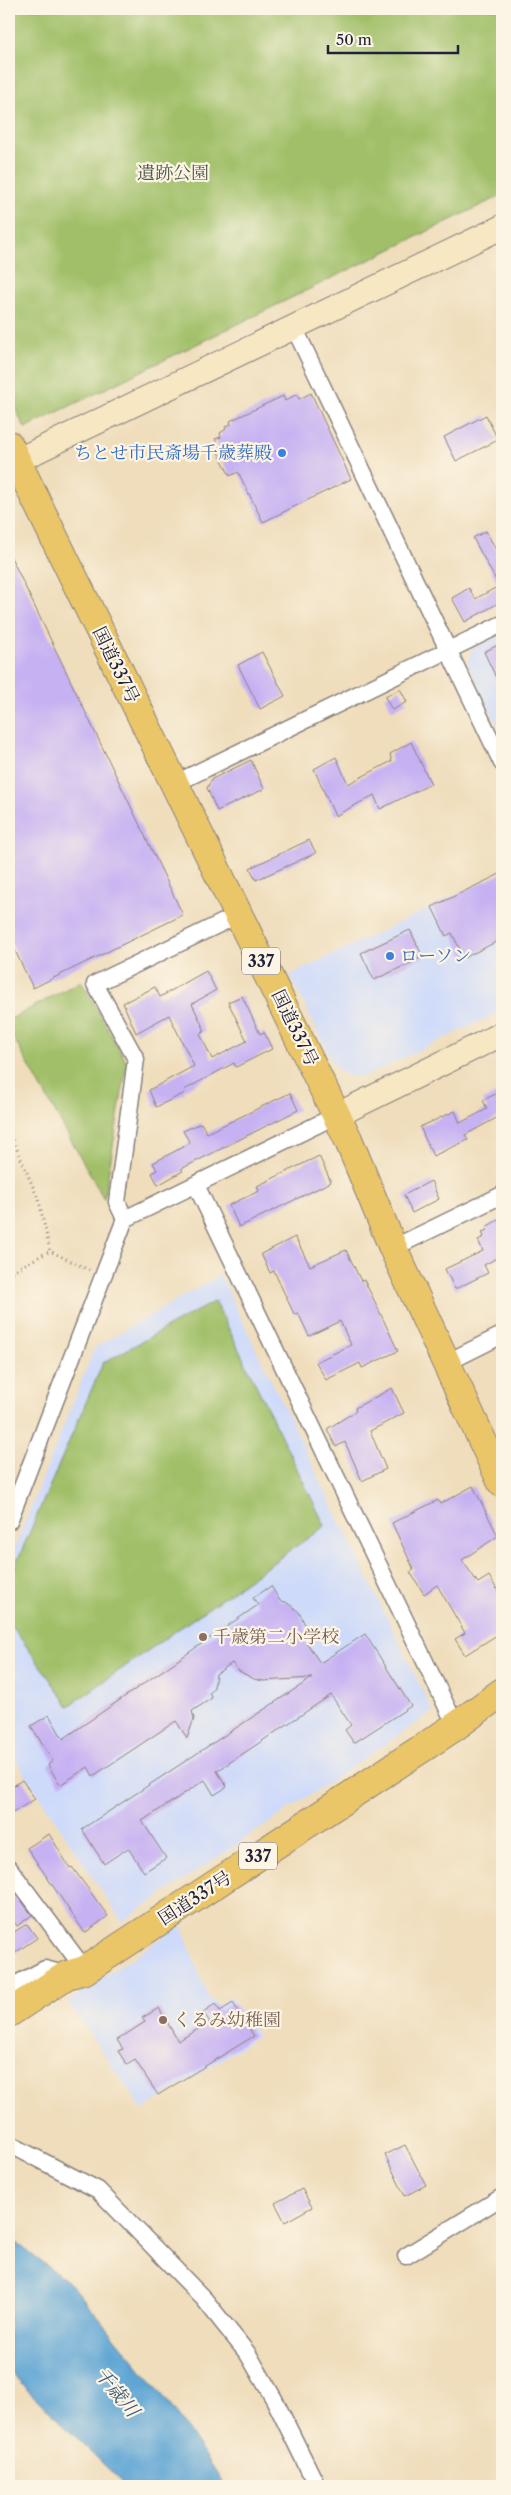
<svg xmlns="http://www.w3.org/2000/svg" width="511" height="2495" viewBox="0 0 511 2495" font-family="'Libre Caslon Text','Noto Serif JP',serif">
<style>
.built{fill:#cedafa}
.green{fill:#a0bf67;stroke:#617051}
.water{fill:#5ea5d4;stroke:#406488}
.building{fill:#c6b1f3}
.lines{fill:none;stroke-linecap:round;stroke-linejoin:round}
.street-casing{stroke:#88807b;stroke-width:19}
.secondary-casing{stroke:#88807b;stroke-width:26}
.highway-casing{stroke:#88807b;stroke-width:30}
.path{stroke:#88807b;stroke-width:3;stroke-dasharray:1 4;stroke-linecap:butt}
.street{stroke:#fff;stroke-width:16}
.secondary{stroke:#f7e8c3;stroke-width:24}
.highway{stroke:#ebc669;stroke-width:28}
.shop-dot{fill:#3f7fe0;stroke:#fcf5e5;stroke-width:2}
.education-dot{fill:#8d6e63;stroke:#fcf5e5;stroke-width:2}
.labels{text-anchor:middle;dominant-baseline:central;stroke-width:4.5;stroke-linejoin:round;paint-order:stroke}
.shield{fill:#fcf5e5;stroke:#63616e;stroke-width:1}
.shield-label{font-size:16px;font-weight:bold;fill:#22223b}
.park-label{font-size:18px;fill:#4e594a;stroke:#fcf5e5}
.shop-label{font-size:18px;fill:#366cbe;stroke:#fcf5e5;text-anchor:end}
.street-label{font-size:18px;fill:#22223b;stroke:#fcf5e5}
.education-label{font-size:18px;fill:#785e54;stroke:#fcf5e5;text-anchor:start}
.water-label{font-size:19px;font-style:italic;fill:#3a5678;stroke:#fcf5e5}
</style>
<rect width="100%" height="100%" fill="#fcf5e5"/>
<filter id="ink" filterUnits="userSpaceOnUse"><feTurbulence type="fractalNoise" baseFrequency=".02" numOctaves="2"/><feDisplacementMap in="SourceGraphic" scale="10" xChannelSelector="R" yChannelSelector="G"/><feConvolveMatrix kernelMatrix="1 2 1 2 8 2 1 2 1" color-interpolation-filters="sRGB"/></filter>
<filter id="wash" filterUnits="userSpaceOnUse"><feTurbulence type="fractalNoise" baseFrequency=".0096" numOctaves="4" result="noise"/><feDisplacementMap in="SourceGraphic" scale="20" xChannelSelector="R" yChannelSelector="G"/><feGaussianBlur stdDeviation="1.12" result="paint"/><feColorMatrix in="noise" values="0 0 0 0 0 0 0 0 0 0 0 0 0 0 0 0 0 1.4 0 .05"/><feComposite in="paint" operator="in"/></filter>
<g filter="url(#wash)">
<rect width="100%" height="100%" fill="#efddbb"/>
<g class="built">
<polygon points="502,635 502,734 467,663 472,649"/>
<polygon points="502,873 502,1011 363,1077 349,1076 340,1072 332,1061 290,975"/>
<polygon points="220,1275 433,1712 122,1922 9,1750 9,1562 95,1347"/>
<polygon points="181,1925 209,2000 213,2000 219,2005 230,1997 258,2036 143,2110 67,2002"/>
</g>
<g class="green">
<polygon points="9,9 502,9 502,195 25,428 9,396"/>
<polygon points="81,981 127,1063 104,1199 9,1030 9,1020"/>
<polygon points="215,1301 325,1526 69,1706 9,1622 9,1580 103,1363"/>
</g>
<polygon class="water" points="9,2237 73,2286 173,2408 225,2486 126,2486 9,2372"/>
<g id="blocks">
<g class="building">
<polygon points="311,393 351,479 263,522 238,472 230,476 218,452 221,451 215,439 221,437 220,433 226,429 225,427 231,424 230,421 283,396 285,401 297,394 299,399"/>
<polygon points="486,415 498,440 456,461 444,437"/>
<polygon points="486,531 502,561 502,601 465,622 452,598 469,588 475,599 499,586 473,538"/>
<polygon points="9,553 183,915 33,988 9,938"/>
<polygon points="502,643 502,690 484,652"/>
<polygon points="262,652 285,696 260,709 238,665"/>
<polygon points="400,689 407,702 392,710 385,697"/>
<polygon points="411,742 431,784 380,809 374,795 335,816 314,769 336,757 348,784 392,761 390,754"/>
<polygon points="251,760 264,789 217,811 207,788 212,779"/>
<polygon points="309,840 316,853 256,880 250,868"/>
<polygon points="502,873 502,939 464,958 452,933 446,936 432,907"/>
<polygon points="410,930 423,957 374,980 361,953"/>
<polygon points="206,971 216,990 192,1004 205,1031 200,1034 212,1059 247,1041 228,1002 242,996 260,1034 264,1032 272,1049 236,1067 234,1063 184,1090 185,1093 156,1107 149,1090 194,1066 169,1015 136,1033 123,1003 155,987 160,997"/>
<polygon points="502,1091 502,1115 465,1135 468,1140 433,1156 420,1127 455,1111 460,1123 487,1109 483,1100"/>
<polygon points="290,1093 298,1110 181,1169 183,1171 158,1185 152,1173 157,1170 153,1163 190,1143 183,1131 201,1123 207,1133"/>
<polygon points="319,1156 331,1182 239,1227 229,1205 259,1191 257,1186"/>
<polygon points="431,1181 439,1199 412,1213 404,1195"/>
<polygon points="498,1220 502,1228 502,1255 484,1265 488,1273 455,1289 445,1269 483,1251 478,1240 484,1237 482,1232 487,1230 486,1227"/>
<polygon points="295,1237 310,1266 346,1250 361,1281 364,1280 376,1304 398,1351 362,1368 360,1363 326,1380 316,1362 351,1345 340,1321 309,1336 298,1313 294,1314 274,1271 270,1273 261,1254"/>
<polygon points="392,1388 404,1413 370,1431 386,1469 362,1481 345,1442 336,1447 327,1429 356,1411 355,1408"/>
<polygon points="473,1486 498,1536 462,1560 478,1583 489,1576 502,1598 502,1632 465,1655 455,1639 465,1633 437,1585 424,1594 410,1572 414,1570 392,1523 438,1500 440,1504"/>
<polygon points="271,1586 280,1601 286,1602 299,1612 306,1627 307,1643 320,1663 365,1634 411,1706 354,1743 345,1730 351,1725 331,1695 217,1771 227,1787 214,1795 205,1780 142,1821 166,1858 144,1872 128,1848 104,1864 82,1829 312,1678 263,1681 254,1679 239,1671 232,1663 216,1674 214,1687 209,1694 212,1698 192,1711 194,1719 187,1738 176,1721 93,1776 88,1767 60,1785 48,1765 53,1761 31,1726 49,1715 63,1739 258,1605 253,1598"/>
<polygon points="22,1780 35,1799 9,1815 9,1789"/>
<polygon points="49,1834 70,1868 72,1867 108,1916 85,1933 27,1848"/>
<polygon points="9,1884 32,1915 17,1926 9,1915"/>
<polygon points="27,1924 37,1938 9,1957 9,1935"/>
<polygon points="233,2003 254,2036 158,2095 135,2060 127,2065 118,2051 123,2049 117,2040 145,2022 142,2018 159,2008 178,2041 210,2022 203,2012 215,2004 220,2011"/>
<polygon points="405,2145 426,2185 405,2196 385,2155"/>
<polygon points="302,2189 312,2207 285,2222 275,2203"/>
</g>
</g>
</g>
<g filter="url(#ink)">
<use href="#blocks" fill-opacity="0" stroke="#88807b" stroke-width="1"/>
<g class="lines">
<defs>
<g id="street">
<polyline points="294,327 502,763"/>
<polyline points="174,784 502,624"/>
<polyline points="196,1185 456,1726"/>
<polyline points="125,1219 117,1202 136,1059 95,984 238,915"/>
<polyline points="393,1248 502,1195"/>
<polyline points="446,1363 502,1335"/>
<polyline points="9,1521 125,1219 337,1115"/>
<polyline points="9,1868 85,1970"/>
<polyline points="9,1988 45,1969 67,1975"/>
<polyline points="9,2144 98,2190 204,2299 248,2354 274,2399 317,2486"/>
<polyline points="406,2256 502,2197"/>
</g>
<g id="secondary">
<polyline points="16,461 502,227"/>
<polyline points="337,1115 502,1034"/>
</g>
<g id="highway">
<polyline points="9,445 348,1139 393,1248 502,1483"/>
<polyline points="9,2013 67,1975 85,1970 456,1726 502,1692"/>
</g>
</defs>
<use href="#street" class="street-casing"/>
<use href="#secondary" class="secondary-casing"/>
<use href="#highway" class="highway-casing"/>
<g class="path">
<polyline points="9,1131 39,1201 50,1251 89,1270"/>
<polyline points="9,1276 16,1269 50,1251"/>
</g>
<use href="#street" class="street"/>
<use href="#secondary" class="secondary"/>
<use href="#highway" class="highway"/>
</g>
</g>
<g class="shop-dot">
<circle cx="282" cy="453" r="5"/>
<circle cx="390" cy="956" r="5"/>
</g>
<g class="education-dot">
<circle cx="203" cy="1637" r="5"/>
<circle cx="163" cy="2020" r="5"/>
</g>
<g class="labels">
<g class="shield">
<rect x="242" y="947.5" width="38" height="27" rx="4"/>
<rect x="239" y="1842.5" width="38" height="27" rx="4"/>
</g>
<g class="shield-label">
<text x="261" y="961">337</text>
<text x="258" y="1856">337</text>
</g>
<g class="park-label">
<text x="173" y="173">遺跡公園</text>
</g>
<g class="shop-label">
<text x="272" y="453">ちとせ市民斎場千歳葬殿</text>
<text x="400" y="956" text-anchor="start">ローソン</text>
</g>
<g class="street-label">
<text transform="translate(116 665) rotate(64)">国道337号</text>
<text transform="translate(295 1028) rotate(64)">国道337号</text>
<text transform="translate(195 1898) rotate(-33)">国道337号</text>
</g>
<g class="education-label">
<text x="213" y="1637">千歳第二小学校</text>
<text x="173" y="2020">くるみ幼稚園</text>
</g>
<g class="water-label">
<text transform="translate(117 2392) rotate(51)">千歳川</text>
</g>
</g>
<rect width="511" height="2495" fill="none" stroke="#fcf5e5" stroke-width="30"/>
<path d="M328 45v8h130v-8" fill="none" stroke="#22223b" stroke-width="2.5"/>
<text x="336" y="45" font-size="15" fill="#22223b" stroke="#fcf5e5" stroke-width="4" paint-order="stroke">50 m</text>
</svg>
